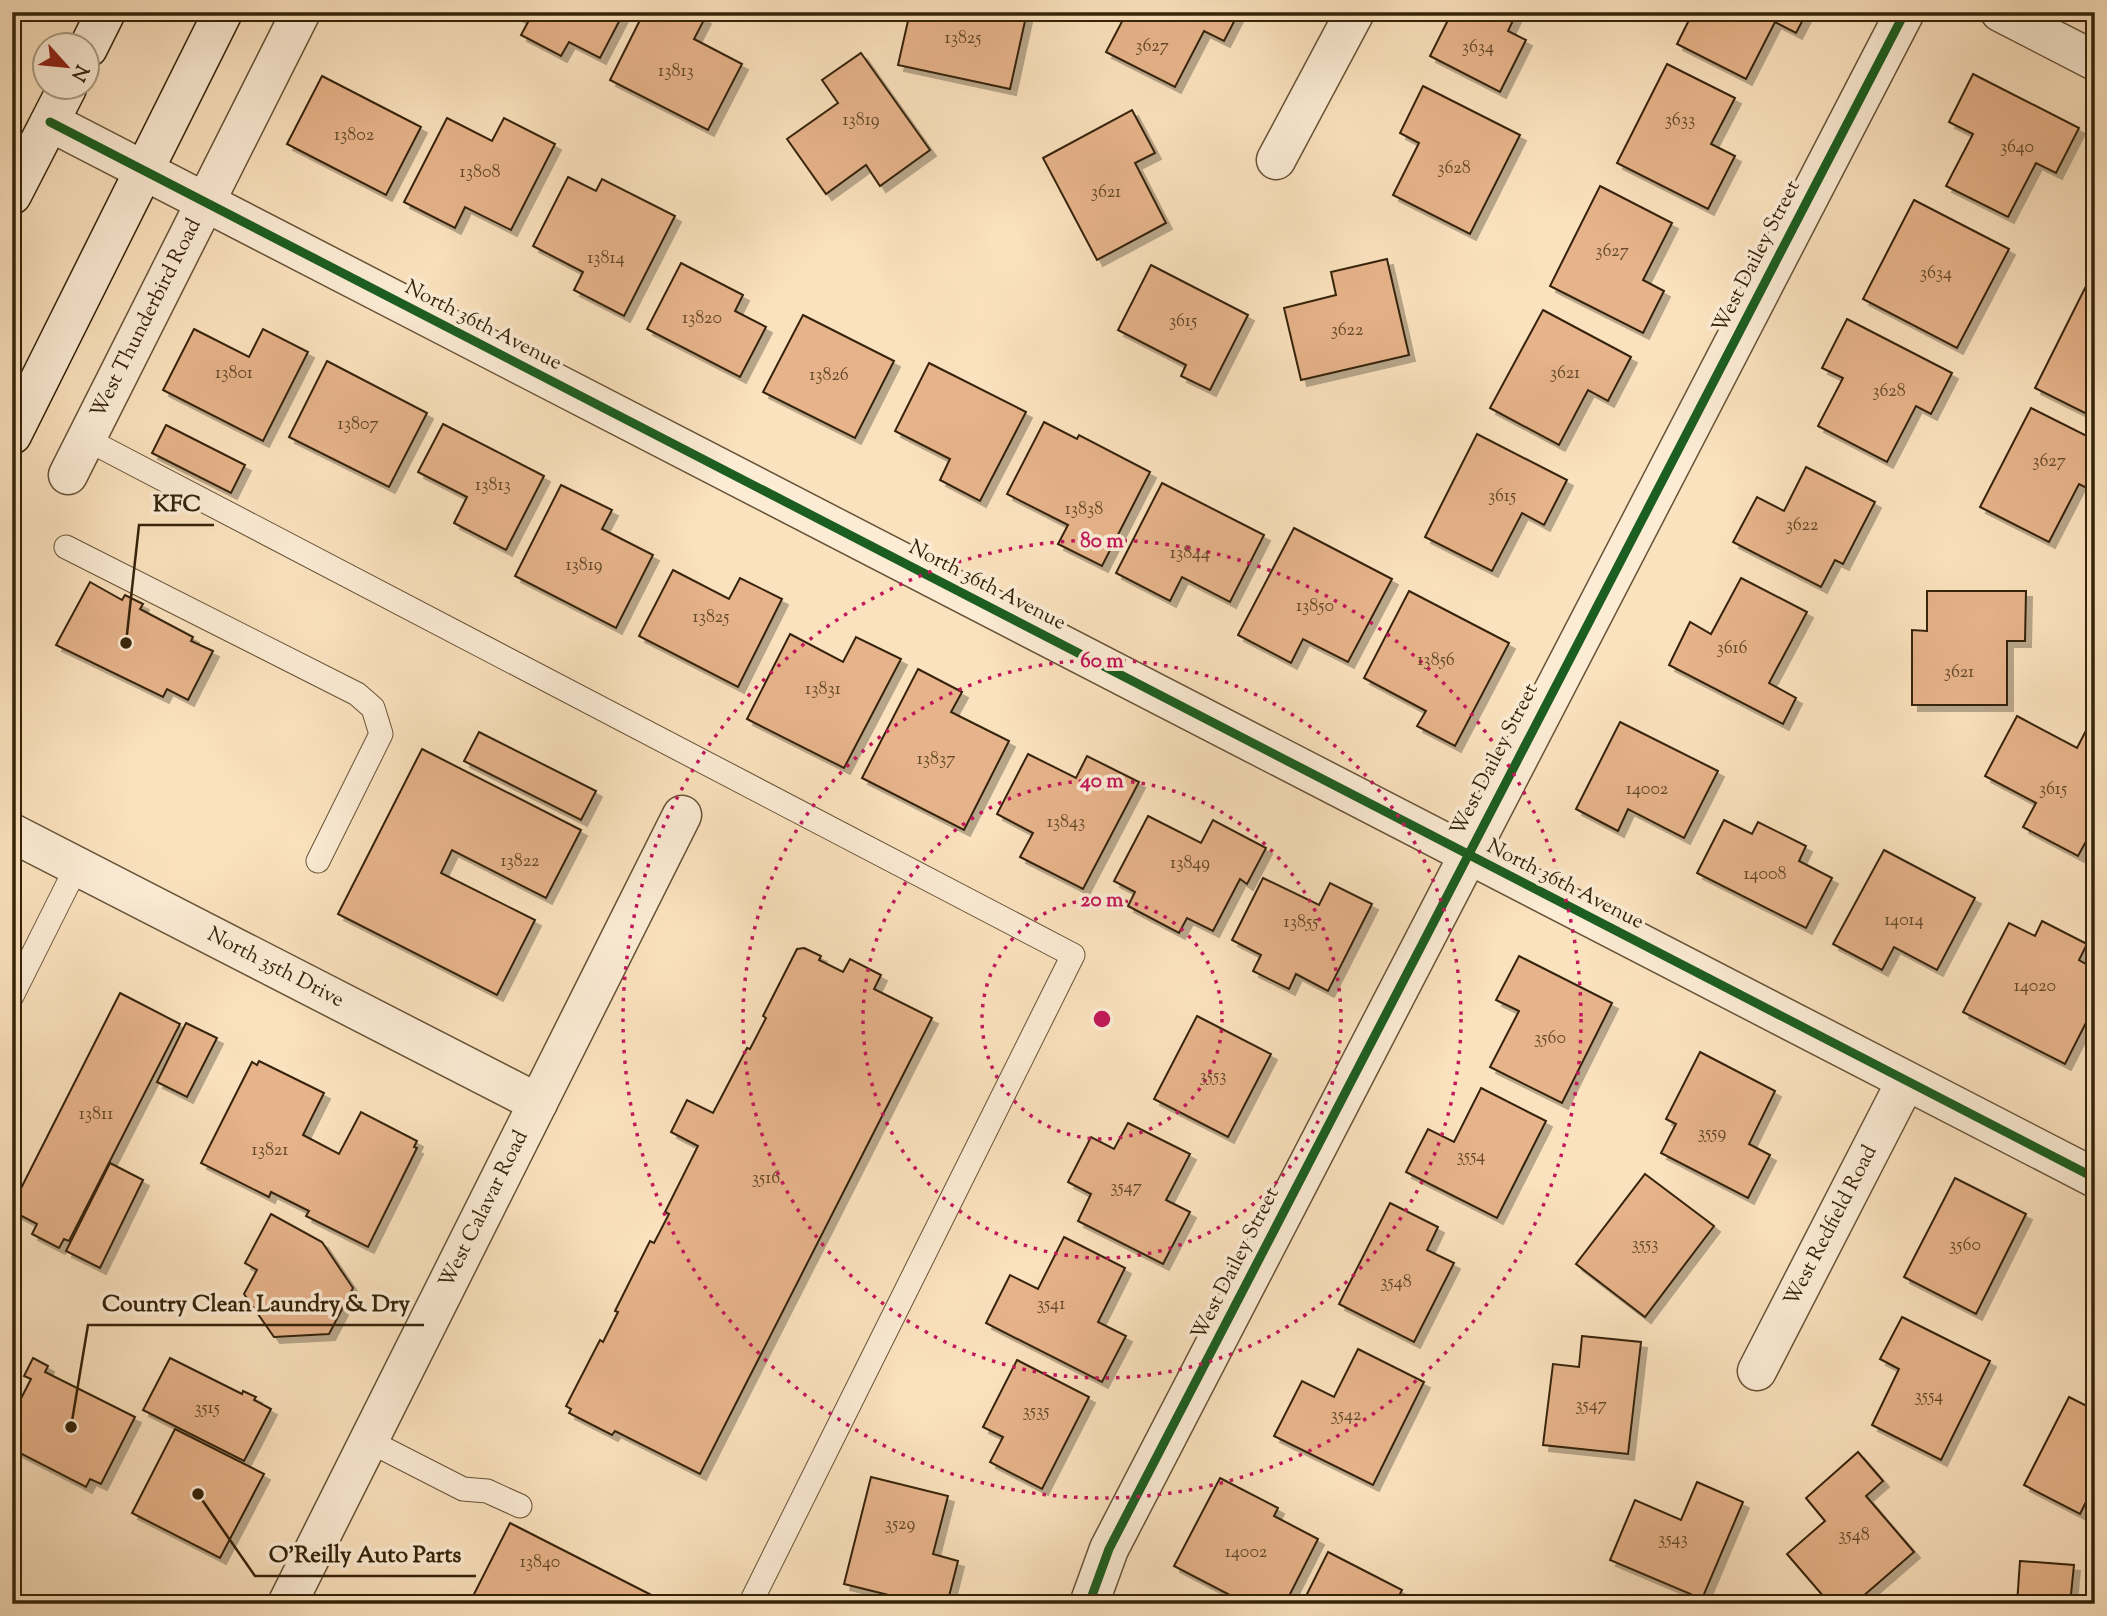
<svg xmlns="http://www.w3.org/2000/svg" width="2107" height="1616" viewBox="0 0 2107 1616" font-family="'Sorts Mill Goudy',serif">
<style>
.building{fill:#e7b38a;stroke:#352309;stroke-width:2;filter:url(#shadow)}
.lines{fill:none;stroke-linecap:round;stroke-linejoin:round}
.service-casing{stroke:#665336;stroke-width:25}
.minor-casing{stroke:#665336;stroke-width:41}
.secondary-casing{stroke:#352309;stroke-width:41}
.service{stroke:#fcecd5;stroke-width:23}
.minor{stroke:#fcecd5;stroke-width:38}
.secondary{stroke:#fcecd5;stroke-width:38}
.cycleway-casing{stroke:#fcecd5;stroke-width:13}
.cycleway{stroke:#1b5e20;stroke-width:9}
.ring{fill:none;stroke:#c2185b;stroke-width:3.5;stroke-dasharray:3.5 7}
.labels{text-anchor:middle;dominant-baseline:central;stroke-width:7;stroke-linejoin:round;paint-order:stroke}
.number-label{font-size:18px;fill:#624729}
.street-label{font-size:21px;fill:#352309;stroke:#fcecd5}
.centre{fill:#c2185b;stroke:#fcecd5;stroke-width:3.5}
.ring-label{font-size:21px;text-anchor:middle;font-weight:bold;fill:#c2185b;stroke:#fcecd5;stroke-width:7;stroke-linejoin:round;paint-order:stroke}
.leader{fill:none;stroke:#352309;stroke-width:2.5}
.callout-dot{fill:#352309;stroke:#fcecd5;stroke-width:2.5}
.callout-label{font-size:23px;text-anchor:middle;font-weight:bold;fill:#352309;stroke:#fcecd5;stroke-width:7;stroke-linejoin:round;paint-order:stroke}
</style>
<defs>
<filter id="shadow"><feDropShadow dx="6" dy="6" stdDeviation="0" flood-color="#0004"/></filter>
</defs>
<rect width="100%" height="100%" fill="#fbe2be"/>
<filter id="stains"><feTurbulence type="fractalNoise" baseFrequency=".00286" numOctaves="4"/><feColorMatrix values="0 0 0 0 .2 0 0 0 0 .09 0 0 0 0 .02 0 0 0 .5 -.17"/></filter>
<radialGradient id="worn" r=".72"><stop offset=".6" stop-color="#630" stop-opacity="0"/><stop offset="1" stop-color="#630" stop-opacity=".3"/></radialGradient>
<g class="building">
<polygon points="511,12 624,12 600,58 569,42 561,56 521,35 528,22"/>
<polygon points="644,12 694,12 705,18 694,39 742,64 708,130 610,80"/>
<polygon points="910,12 1027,12 1010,89 898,65"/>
<polygon points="1127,12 1239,12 1224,41 1204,31 1175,87 1106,52"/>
<polygon points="1452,12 1517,12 1508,31 1526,40 1500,92 1430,56"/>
<polygon points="1693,12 1807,12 1796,33 1775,22 1746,79 1677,44"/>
<polygon points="861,53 930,150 880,186 866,165 826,194 787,139 838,103 822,80"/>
<polygon points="1667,64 1735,98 1711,144 1735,156 1708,209 1617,163"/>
<polygon points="1973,74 2079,128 2056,173 2036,163 2008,217 1946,186 1973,134 1949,122"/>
<polygon points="322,76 421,127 386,195 287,144"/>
<polygon points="1423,86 1520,135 1470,234 1393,195 1419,143 1400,133"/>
<polygon points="1132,110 1155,153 1135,163 1166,223 1097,260 1043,158"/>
<polygon points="447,118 492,141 504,118 555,144 511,230 465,207 455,228 404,202"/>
<polygon points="568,177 596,191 602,179 675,216 624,316 574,290 583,272 533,246"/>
<polygon points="1600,186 1672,223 1643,280 1664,291 1643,333 1550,286"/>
<polygon points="1914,200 2009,249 1957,348 1863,299"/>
<polygon points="1387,259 1409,355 1301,380 1284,308 1336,295 1331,272"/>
<polygon points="681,263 743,295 735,311 766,327 740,377 647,329"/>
<polygon points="1151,265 1248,315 1210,390 1181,376 1186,365 1118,330"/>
<polygon points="2085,288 2095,293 2095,418 2035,388"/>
<polygon points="1543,310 1631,357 1608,401 1588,390 1559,445 1490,408"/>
<polygon points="803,315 894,361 855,438 763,392"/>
<polygon points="1847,319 1952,373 1931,414 1916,406 1887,462 1818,426 1843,378 1822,368"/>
<polygon points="194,329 249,357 263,329 308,352 263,441 163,390"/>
<polygon points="327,361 427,413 389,487 289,437"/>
<polygon points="929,363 1026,412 980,501 940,480 950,459 895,431"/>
<polygon points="2031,408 2095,440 2095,492 2079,484 2049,542 1980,507"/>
<polygon points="1044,422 1077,439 1079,435 1150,472 1102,566 1058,544 1068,525 1007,494"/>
<polygon points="443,424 544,476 506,550 454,523 467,497 418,472"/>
<polygon points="166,425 245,465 231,493 152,453"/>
<polygon points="1477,434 1567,480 1544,525 1522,513 1492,571 1425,537"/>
<polygon points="1806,467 1875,502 1843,564 1835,560 1821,587 1733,542 1757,497 1784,511"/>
<polygon points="1162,483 1264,535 1230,602 1182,577 1170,601 1116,573"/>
<polygon points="561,485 612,510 602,529 653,555 616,628 515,576"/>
<polygon points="1294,528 1392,579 1348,662 1303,639 1291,663 1238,635"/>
<polygon points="673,570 729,599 740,578 782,599 738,687 639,636"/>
<polygon points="1741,578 1807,612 1769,683 1796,698 1783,724 1669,665 1690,622 1711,634"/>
<polygon points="90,582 122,600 125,595 143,604 140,609 193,637 191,641 213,651 188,700 167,689 163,697 56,645"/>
<polygon points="1409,591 1509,643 1455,746 1417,726 1426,711 1364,678"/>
<polygon points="1927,591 2026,591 2025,641 2007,641 2007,705 1912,705 1912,630 1927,631"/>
<polygon points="790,634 843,662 856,637 901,659 844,768 747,719"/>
<polygon points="918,669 962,692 951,712 1009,741 964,830 862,778"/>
<polygon points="2017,716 2077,748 2092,719 2095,721 2095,825 2078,856 2023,827 2036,803 1985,776"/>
<polygon points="1620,722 1718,771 1684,838 1628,809 1618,831 1576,809"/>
<polygon points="479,732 596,791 581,820 464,761"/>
<polygon points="422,749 581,830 546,898 452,850 441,873 535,920 497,995 338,914"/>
<polygon points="1028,754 1076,778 1087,756 1139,782 1083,889 1020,857 1033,833 997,814"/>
<polygon points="1148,816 1201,843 1213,820 1266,848 1247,884 1240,879 1213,931 1187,918 1179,933 1128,906 1135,892 1114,881"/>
<polygon points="1724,820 1752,834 1758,822 1806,846 1799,861 1832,878 1806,928 1697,873"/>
<polygon points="1884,850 1975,898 1937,970 1894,947 1882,970 1833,944"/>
<polygon points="1263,878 1319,905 1330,883 1372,904 1328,991 1296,974 1289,989 1253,971 1261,955 1232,940"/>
<polygon points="2042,921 2087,944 2079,960 2095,969 2095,1005 2065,1064 1963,1012 2009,923 2035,936"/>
<polygon points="804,948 821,956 819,960 843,972 850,959 881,975 874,989 932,1018 700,1474 615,1431 612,1435 569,1413 571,1409 566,1406 600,1340 603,1342 618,1312 615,1311 650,1241 654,1243 669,1214 665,1212 698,1146 671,1132 687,1100 713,1113 747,1048 750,1049 766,1018 763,1016 797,949"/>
<polygon points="1519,956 1612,1003 1562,1103 1490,1067 1519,1011 1496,1000"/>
<polygon points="120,993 180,1024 69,1241 64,1239 59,1248 32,1234 37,1224 12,1211 12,1206"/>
<polygon points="1197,1016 1271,1054 1228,1137 1154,1099"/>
<polygon points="186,1023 217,1038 187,1097 157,1082"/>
<polygon points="1700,1052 1775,1091 1749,1144 1770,1155 1748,1198 1661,1153 1676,1124 1666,1119"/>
<polygon points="259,1061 324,1093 303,1135 339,1154 361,1112 417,1141 414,1147 417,1148 368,1247 306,1216 309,1211 271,1192 269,1197 201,1163 252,1062 257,1065"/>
<polygon points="1481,1088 1546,1121 1497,1218 1406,1172 1428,1129 1454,1142"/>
<polygon points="1128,1123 1190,1154 1166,1200 1190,1212 1163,1264 1078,1221 1091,1194 1068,1182 1091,1137 1114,1149"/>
<polygon points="110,1163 143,1180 100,1268 66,1251"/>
<polygon points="1645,1174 1714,1226 1645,1317 1576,1264"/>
<polygon points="1955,1178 2026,1214 1976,1314 1904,1277"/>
<polygon points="1390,1203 1438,1227 1427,1250 1454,1263 1414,1342 1339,1304"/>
<polygon points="271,1214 322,1242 353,1288 329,1334 274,1337 244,1294 257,1270 245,1263"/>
<polygon points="1064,1237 1125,1268 1098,1322 1126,1336 1102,1382 986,1323 1010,1275 1038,1289"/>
<polygon points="1902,1317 1990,1361 1941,1460 1872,1425 1899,1369 1880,1359"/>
<polygon points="1582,1336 1641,1342 1628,1454 1543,1445 1553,1364 1579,1367"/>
<polygon points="1358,1349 1424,1382 1373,1485 1274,1436 1302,1381 1334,1397"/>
<polygon points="33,1358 48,1366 45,1372 135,1417 101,1484 90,1479 86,1487 12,1449 12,1416 31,1379 24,1376"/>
<polygon points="170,1358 242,1394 243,1391 256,1397 254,1400 271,1409 244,1461 143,1410"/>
<polygon points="1017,1360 1089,1397 1042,1489 990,1462 1003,1437 983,1427"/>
<polygon points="2069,1397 2095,1410 2095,1484 2080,1514 2024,1485"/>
<polygon points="175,1429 264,1474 220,1558 132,1513"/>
<polygon points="1858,1452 1883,1481 1866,1496 1914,1552 1854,1604 1830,1604 1787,1554 1825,1521 1806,1498"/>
<polygon points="871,1477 948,1496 933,1554 958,1561 947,1604 925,1604 844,1584"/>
<polygon points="1220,1478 1278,1508 1274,1516 1318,1539 1285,1604 1247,1604 1174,1566"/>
<polygon points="1697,1482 1743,1502 1702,1599 1610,1560 1635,1500 1681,1520"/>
<polygon points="510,1523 669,1604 469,1604"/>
<polygon points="1328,1552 1402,1590 1395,1604 1302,1604"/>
<polygon points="2020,1561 2074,1565 2070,1604 2017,1604"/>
</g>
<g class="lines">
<defs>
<g id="service">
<polyline points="86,439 1073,955 750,1604"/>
<polyline points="66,547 357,694 373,708 381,734 318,861"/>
<polyline points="12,996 77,866"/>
<polyline points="369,1441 463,1489 487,1491 520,1506"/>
</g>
<g id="minor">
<polyline points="2000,12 2095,61"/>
<polyline points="50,122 2095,1178"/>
<polyline points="1276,160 1355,12"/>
<path id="s1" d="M68,475L301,12"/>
<path id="s2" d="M12,833L538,1103"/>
<path id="s3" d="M1757,1371L1906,1081"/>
<path id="s4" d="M287,1604L682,815"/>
<polyline points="1089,1604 1109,1549 1905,12"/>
</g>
<g id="secondary">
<polyline points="88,48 106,12"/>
<polyline points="12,195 67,88"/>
<polyline points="12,435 223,12"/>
</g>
</defs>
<use href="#service" class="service-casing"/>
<use href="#minor" class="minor-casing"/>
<use href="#secondary" class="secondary-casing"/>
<use href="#service" class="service"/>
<use href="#minor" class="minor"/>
<use href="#secondary" class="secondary"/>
<defs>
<g id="cycleway">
<polyline points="50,122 2095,1178"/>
<polyline points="1089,1604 1109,1549 1905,12"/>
</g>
</defs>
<use href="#cycleway" class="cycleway-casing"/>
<use href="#cycleway" class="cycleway"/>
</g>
<g class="ring">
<circle cx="1102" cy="1019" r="120"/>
<circle cx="1102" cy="1019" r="239"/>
<circle cx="1102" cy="1019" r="359"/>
<circle cx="1102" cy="1019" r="479"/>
</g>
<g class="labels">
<g class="number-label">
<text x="963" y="39">13825</text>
<text x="1152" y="47">3627</text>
<text x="1478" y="48">3634</text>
<text x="676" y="72">13813</text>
<text x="861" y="121">13819</text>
<text x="1680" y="121">3633</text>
<text x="354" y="136">13802</text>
<text x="2017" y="148">3640</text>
<text x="1454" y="169">3628</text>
<text x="480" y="173">13808</text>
<text x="1106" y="193">3621</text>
<text x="1612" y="252">3627</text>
<text x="606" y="259">13814</text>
<text x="1936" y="274">3634</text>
<text x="702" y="319">13820</text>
<text x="1183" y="322">3615</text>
<text x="1347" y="331">3622</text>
<text x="234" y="374">13801</text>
<text x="1565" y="374">3621</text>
<text x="829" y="376">13826</text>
<text x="1889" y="392">3628</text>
<text x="358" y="425">13807</text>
<text x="2049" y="462">3627</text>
<text x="493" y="486">13813</text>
<text x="1502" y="497">3615</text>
<text x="1084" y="510">13838</text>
<text x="1802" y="526">3622</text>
<text x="1190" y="554">13844</text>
<text x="584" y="566">13819</text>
<text x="1315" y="607">13850</text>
<text x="711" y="618">13825</text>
<text x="1732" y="649">3616</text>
<text x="1436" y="661">13856</text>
<text x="1959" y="673">3621</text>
<text x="823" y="690">13831</text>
<text x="936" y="760">13837</text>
<text x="1647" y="790">14002</text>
<text x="2053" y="790">3615</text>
<text x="1066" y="823">13843</text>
<text x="520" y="862">13822</text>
<text x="1190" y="864">13849</text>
<text x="1765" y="875">14008</text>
<text x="1904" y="921">14014</text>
<text x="1301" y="923">13855</text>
<text x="2035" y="987">14020</text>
<text x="1550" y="1039">3560</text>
<text x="1213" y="1077">3553</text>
<text x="96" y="1115">13811</text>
<text x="1712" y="1134">3559</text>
<text x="270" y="1151">13821</text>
<text x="1471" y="1157">3554</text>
<text x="766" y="1179">3516</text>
<text x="1126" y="1188">3547</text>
<text x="1645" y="1245">3553</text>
<text x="1965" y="1246">3560</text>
<text x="1396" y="1283">3548</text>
<text x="1051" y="1305">3541</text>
<text x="1929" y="1397">3554</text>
<text x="1591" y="1406">3547</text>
<text x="207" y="1409">3515</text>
<text x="1036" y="1412">3535</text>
<text x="1346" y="1416">3542</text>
<text x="900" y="1525">3529</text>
<text x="1854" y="1536">3548</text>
<text x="1673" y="1540">3543</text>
<text x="1246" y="1553">14002</text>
<text x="540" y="1563">13840</text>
</g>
<g class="street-label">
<text transform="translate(1757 257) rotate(-63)">West Dailey Street</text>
<text stroke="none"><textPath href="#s1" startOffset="175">West Thunderbird Road</textPath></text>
<text transform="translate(483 326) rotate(27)">North 36th Avenue</text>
<text transform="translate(987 586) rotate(27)">North 36th Avenue</text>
<text transform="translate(1495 760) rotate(-63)">West Dailey Street</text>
<text transform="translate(1565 885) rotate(27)">North 36th Avenue</text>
<text stroke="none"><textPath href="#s2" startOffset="296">North 35th Drive</textPath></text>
<text stroke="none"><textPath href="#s4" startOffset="441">West Calavar Road</textPath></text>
<text stroke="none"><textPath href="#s3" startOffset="163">West Redfield Road</textPath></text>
<text transform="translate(1236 1264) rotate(-63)">West Dailey Street</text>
</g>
</g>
<circle cx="1102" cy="1019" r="10" class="centre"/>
<g class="ring-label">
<text x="1102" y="547">80 m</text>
<text x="1102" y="667">60 m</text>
<text x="1102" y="787">40 m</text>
<text x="1102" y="906">20 m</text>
</g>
<path class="leader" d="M126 643L139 525H214M71 1427L88 1325H424M198 1494L255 1576H476"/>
<g class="callout-dot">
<circle cx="126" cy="643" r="7"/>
<circle cx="71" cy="1427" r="7"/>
<circle cx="198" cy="1494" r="7"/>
</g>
<g class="callout-label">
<text x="177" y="511">KFC</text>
<text x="256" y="1311">Country Clean Laundry &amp; Dry</text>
<text x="365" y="1562">O'Reilly Auto Parts</text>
</g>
<rect width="2107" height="1616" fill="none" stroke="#fbe2be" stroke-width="42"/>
<rect x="14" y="14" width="2079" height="1588" fill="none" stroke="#352309" stroke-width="3.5"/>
<rect x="21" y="21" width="2065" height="1574" fill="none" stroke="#352309" stroke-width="2"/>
<g transform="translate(66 66) rotate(117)"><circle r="33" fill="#fcecd5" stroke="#ac9c83" stroke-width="2"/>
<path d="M0-5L12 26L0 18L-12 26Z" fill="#8f2418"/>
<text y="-10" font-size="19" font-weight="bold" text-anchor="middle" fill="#352309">N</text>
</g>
<rect width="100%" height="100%" filter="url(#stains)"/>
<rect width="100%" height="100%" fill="url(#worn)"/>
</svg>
